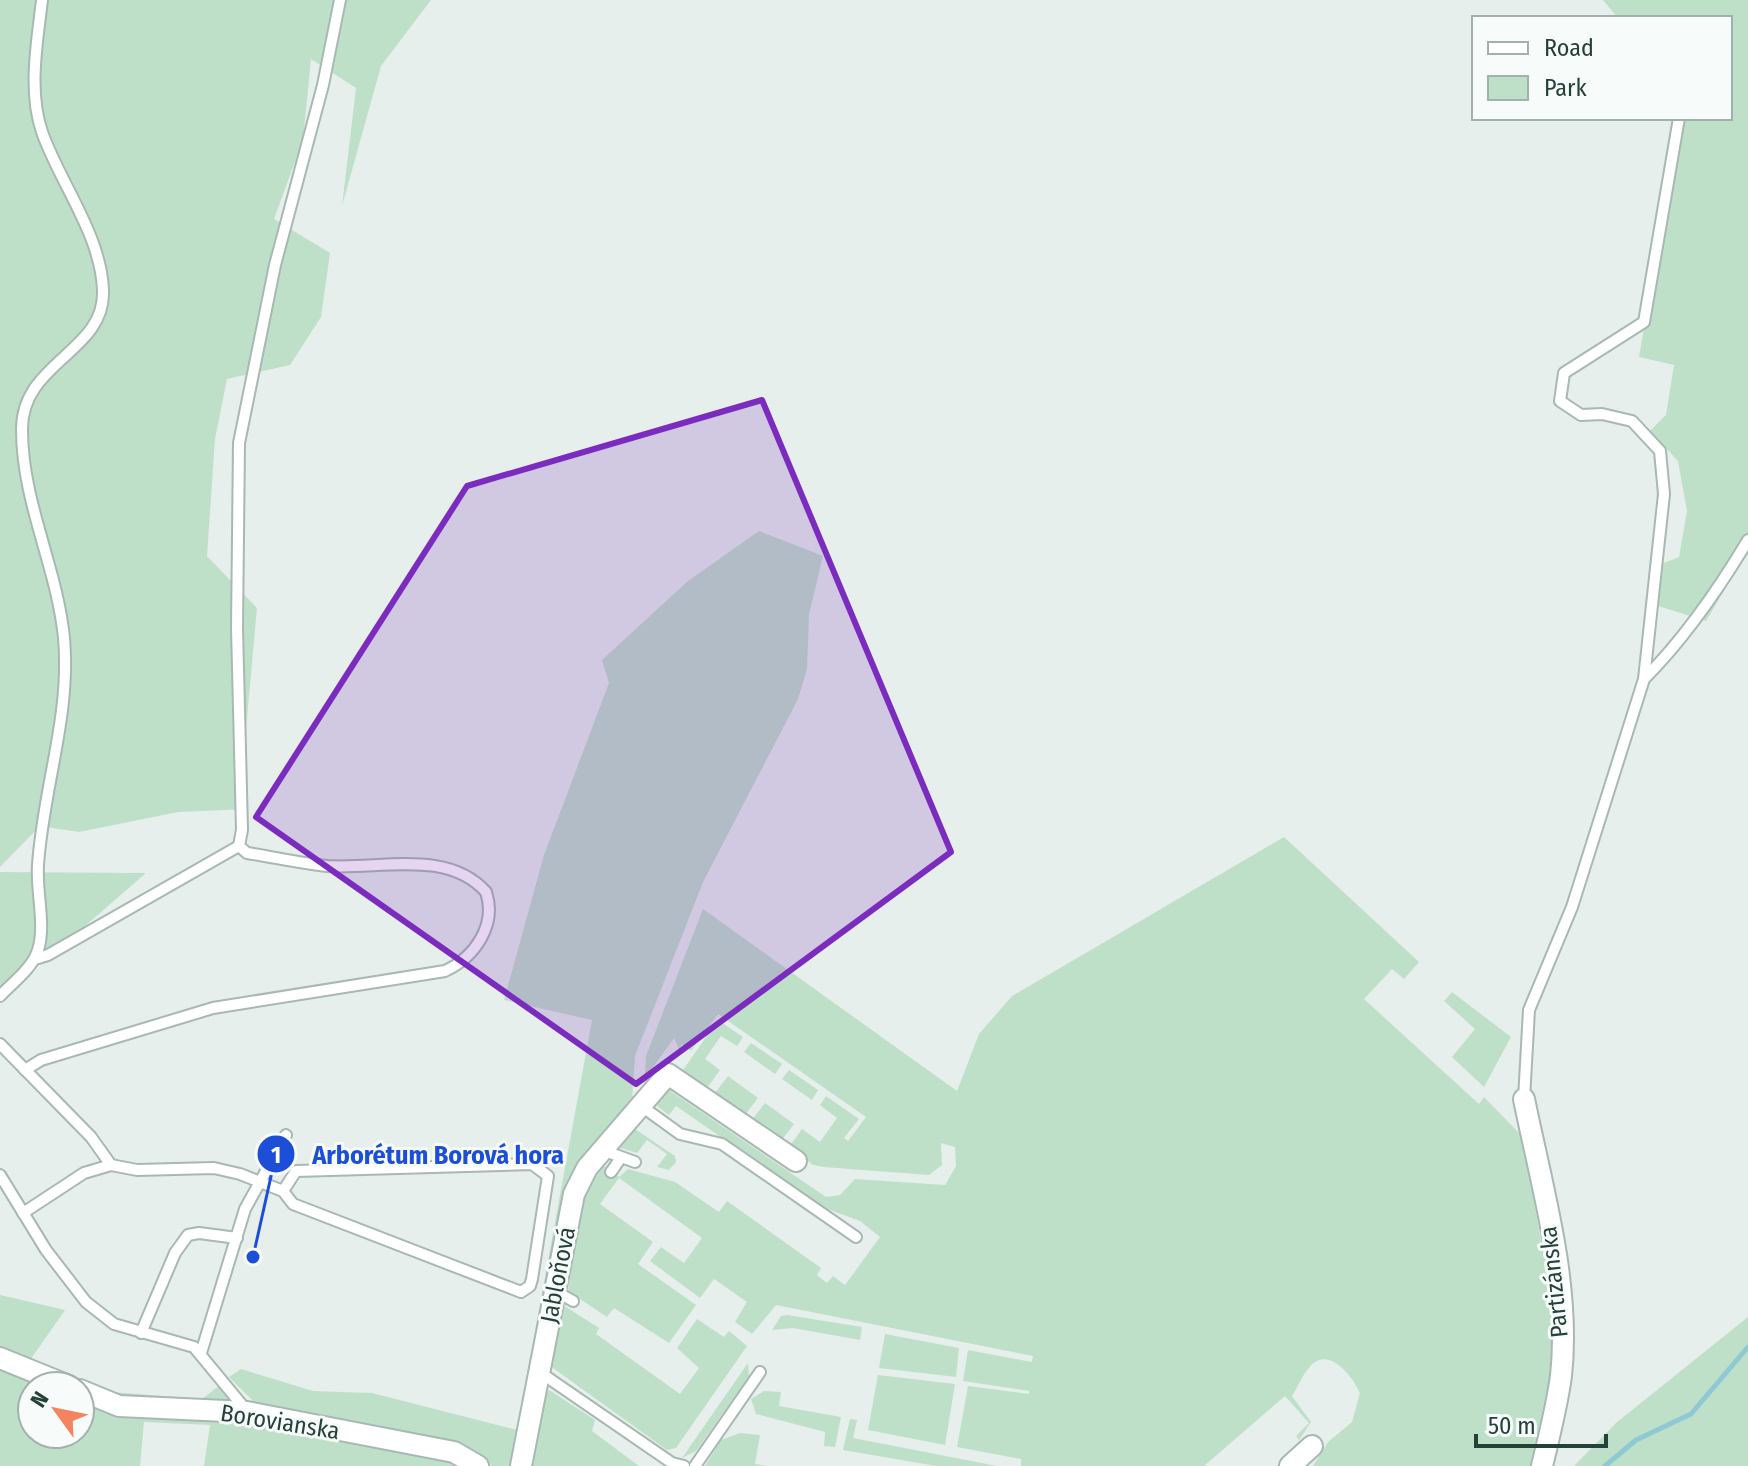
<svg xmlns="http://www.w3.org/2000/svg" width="1748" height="1466" viewBox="0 0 1748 1466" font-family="'Fira Sans Condensed',sans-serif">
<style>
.green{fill:#bfe0c8}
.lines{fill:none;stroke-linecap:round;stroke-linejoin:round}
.stream{stroke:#8ec9d4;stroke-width:5}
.service-casing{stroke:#a8b8b2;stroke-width:14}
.minor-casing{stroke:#a8b8b2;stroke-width:24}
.service{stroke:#fff;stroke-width:10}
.minor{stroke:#fff;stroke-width:20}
.marked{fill:#7b2cbf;fill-opacity:0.2;stroke:#7b2cbf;stroke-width:6;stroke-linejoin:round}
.labels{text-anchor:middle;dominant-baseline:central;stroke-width:6;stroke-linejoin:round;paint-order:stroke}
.street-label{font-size:24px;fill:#24423a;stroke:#f7fbf9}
.leader{fill:none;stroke:#1d4ed8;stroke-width:3}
.callout-dot{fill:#1d4ed8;stroke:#f7fbf9;stroke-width:3}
.mark-label{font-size:24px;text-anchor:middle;font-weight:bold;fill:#fff}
.callout-label{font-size:26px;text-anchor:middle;font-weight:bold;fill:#1d4ed8;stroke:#f7fbf9;stroke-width:6;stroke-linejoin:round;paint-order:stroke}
</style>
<rect width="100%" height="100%" fill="#e6efeb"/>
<g class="green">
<polygon points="0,0 431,0 381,66 342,206 356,88 311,59 303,140 274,219 330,253 321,317 290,365 227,379 215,439 207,556 257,608 246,729 248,809 178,812 79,832 40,826 0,867"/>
<polygon points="1603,0 1748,0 1748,550 1706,621 1655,605 1659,565 1679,557 1687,511 1678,461 1650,431 1666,415 1674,365 1639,357 1680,118 1730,118 1730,18 1618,18"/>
<polygon points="759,531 823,556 809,614 807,669 798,699 703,882 635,1056 632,1102 598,1142 515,1466 492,1466 464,1447 254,1402 229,1377 241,1369 313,1391 372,1393 517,1430 592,1020 504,1000 544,855 609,683 602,660 688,581"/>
<path d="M1284,837L1419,962L1404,979L1392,969L1364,999L1479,1104L1484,1097L1523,1137L1554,1316L1555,1360L1531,1466H1313L1328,1442L1352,1422L1360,1393C1354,1379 1333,1350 1315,1362C1304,1370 1299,1385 1292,1396L1311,1422L1299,1440L1296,1436L1309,1423L1285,1396L1204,1466H1021V1459L957,1447L968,1386L1029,1394V1391L963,1381L968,1350L1032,1362L1033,1356L776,1305L752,1334L735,1322L747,1302L714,1279L700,1298L650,1261L661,1247L684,1263L702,1238L619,1178L600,1204L653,1242L638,1264L696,1305L669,1343L614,1308L607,1317L568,1291L580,1208L585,1191L604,1166L619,1177L628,1169L675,1182L719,1212L727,1201L821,1268L817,1275L827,1283L833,1276L845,1285L880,1237L860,1221L822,1207L676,1106L669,1115L658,1107L656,1099L666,1088L826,1197L840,1195L855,1179L945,1185L956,1166L955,1147L941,1143L942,1165L929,1175L823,1167L813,1165L789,1147L802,1129L820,1142L837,1118L820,1105L826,1096L859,1119L844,1138L848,1141L866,1117L718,1014L691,1051L682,1044L679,1049L674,1038L651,1070L644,1089L646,1056L703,909L957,1091L979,1034L1012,996Z"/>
<polygon points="0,872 146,873 78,932 0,991"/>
<polygon points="1452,992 1511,1037 1484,1087 1452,1057 1475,1029 1444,1001"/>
<polygon points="718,1020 743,1037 737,1046 721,1036 705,1059 720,1070 708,1087 683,1070"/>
<polygon points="751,1043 782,1064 775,1074 744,1052"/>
<polygon points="789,1070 818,1090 812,1100 782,1079"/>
<polygon points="728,1076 758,1098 745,1115 715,1093"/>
<polygon points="765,1103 794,1124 781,1141 752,1120"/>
<polygon points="632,1127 675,1156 676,1162 669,1170 657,1167 667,1154 647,1140 637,1153 617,1147"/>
<polygon points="0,1295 65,1310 28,1363 112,1392 202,1399 220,1385 234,1407 121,1400 0,1350"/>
<polygon points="563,1305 599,1328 596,1334 680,1394 699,1368 677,1348 697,1319 724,1337 729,1331 747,1346 676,1448 667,1450 553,1368 549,1360"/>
<polygon points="787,1315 862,1327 860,1340 793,1328 772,1330 781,1316"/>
<polygon points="1748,1317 1748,1466 1574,1466 1616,1423"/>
<polygon points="885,1334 959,1348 956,1377 879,1368"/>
<polygon points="748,1363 749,1376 696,1451 682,1458"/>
<polygon points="0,1368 48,1386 32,1386 32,1434 80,1434 80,1398 248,1420 446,1459 464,1466 204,1466 210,1425 144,1422 140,1466 0,1466"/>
<polygon points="878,1375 955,1384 945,1445 868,1430"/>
<polygon points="549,1390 595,1420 592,1431 639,1466 529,1466 544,1395"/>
<polygon points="764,1391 781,1392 779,1406 841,1417 835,1447 824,1446 825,1432 756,1414 751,1399"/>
<polygon points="850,1419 857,1420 853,1438 997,1466 936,1466 843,1450"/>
<polygon points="740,1433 760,1435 755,1464 767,1466 705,1466 721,1440"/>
</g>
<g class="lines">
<polyline class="stream" points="1605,1466 1636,1440 1691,1414 1748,1347"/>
<defs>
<g id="service">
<path d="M1679,118L1644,322L1564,373L1560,401L1581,415L1602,414L1632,421L1660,451L1664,494L1644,679C1685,638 1718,590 1748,540"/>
<polyline points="35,959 48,955 239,846"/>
<path d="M0,996C13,982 32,969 38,950C46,925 36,892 38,865C43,788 71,716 64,638C57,567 22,502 22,430C21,362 106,352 103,290C101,235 60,183 42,132C28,91 37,43 42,0"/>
<polyline points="0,1044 91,1137 111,1165"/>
<path d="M25,1070L41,1060L213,1008L445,971C475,957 497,925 486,892C447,848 378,870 327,866C300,863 273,857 247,853L239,846L242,830L237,628L239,443L275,265L323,85L340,0"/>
<polyline points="1524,1099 1529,1010 1572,907 1644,679"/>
<polyline points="640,1105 680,1134 722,1144 856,1237"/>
<polyline points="602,1150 635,1162"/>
<polyline points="611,1172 620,1159"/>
<polyline points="0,1175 46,1250 86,1302 114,1324 194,1347 246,1410"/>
<polyline points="23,1213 84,1173 111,1165 137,1170 214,1168 240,1174 283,1191 293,1204 521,1292 530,1286 532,1279 548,1176 532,1164 296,1171 283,1191"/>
<polyline points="555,1291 573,1301"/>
<polyline points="141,1333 175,1253 188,1235 199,1233 237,1238"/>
<polyline points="201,1353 245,1209 286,1135"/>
<polyline points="541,1373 672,1463 684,1466"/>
<polyline points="695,1466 760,1372"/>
</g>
<g id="minor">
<path d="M1524,1099C1542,1188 1571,1284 1561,1376C1557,1406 1549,1437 1542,1466"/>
<polyline points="0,1358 69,1386"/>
<polyline points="80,1390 119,1406 247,1412 454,1452 478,1466"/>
<polyline points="521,1466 574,1194 587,1168 668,1074 796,1161"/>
<polyline points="1290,1466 1312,1446"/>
</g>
</defs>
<use href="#service" class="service-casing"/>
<use href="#minor" class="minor-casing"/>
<use href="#service" class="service"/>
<use href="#minor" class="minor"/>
</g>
<path class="marked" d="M762,400L951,852L636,1084L256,817L467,486Z"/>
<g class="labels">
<g class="street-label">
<text transform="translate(558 1275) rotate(-79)">Jabloňová</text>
<text transform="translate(1554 1282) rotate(-96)">Partizánska</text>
<text transform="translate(280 1422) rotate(9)">Borovianska</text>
</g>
</g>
<path class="leader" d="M253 1257L276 1154"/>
<g class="callout-dot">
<circle cx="253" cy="1257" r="8"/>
<circle cx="276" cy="1154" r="20"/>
</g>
<g class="mark-label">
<text x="276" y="1163">1</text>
</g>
<g class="callout-label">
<text x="438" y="1164">Arborétum Borová hora</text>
</g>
<rect x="1472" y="16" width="260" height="104" fill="#f7fbf9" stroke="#a3b1ad" stroke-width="2"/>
<rect x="1488" y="42" width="40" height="12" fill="#ffffff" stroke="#a3b1ad" stroke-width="2"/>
<text x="1544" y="56" font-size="24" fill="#24423a">Road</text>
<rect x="1488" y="76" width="40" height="24" fill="#bfe0c8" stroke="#a3b1ad" stroke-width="2"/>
<text x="1544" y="96" font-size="24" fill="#24423a">Park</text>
<g transform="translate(56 1410) rotate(303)"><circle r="38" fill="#f7fbf9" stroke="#a3b1ad" stroke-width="2"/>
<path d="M0-6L14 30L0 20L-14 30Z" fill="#f4845f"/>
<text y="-12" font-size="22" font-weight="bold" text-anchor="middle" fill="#24423a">N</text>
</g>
<path d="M1476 1434v12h130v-12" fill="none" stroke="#24423a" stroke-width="4"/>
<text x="1488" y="1434" font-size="24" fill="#24423a" stroke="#f7fbf9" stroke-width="6" paint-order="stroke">50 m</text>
</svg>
